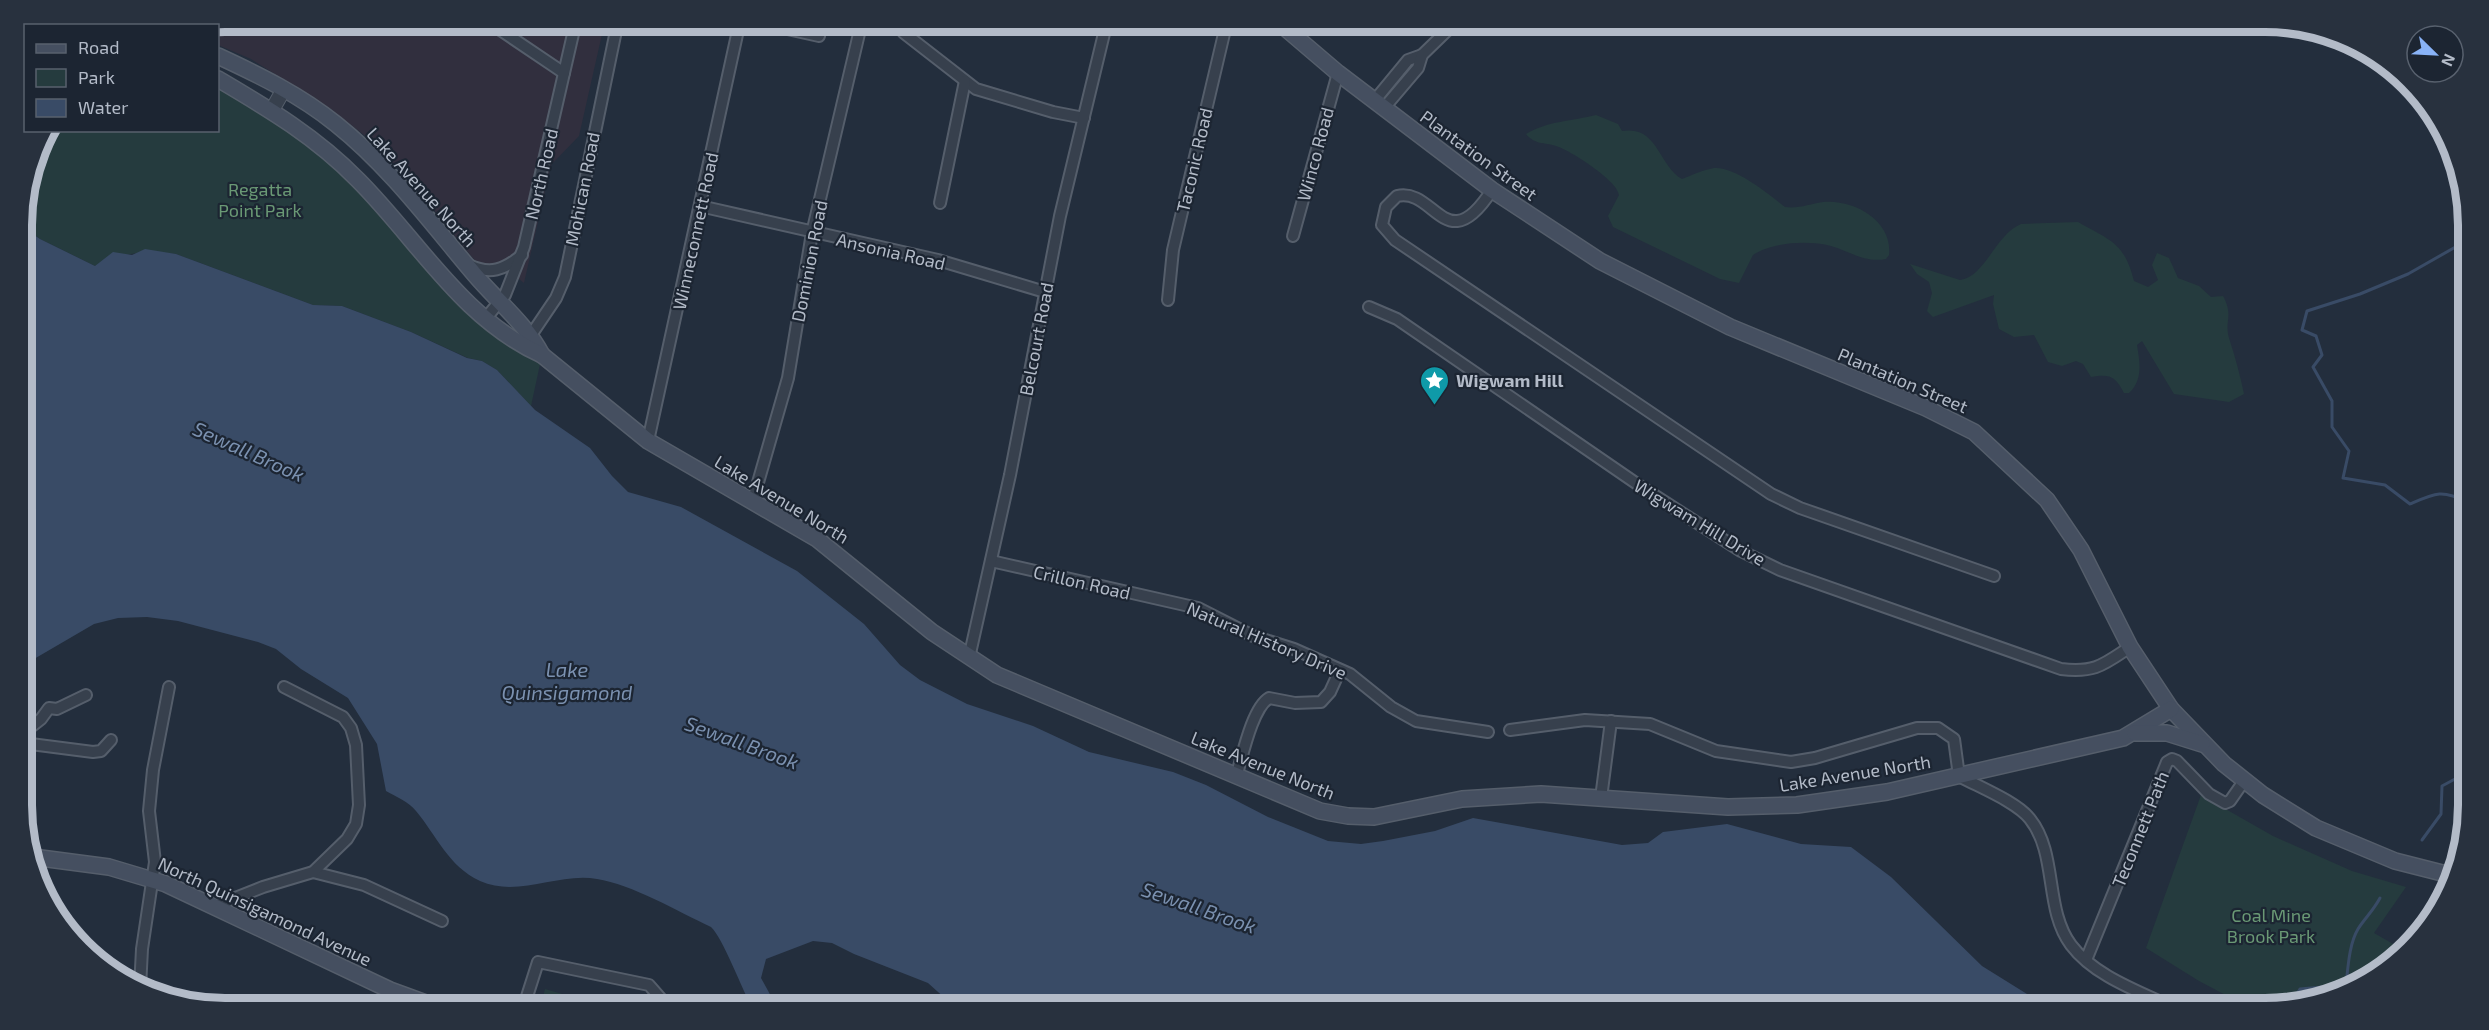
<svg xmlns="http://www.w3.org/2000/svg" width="2489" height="1030" viewBox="0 0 2489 1030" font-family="'Exo 2',sans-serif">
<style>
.medical{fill:#312f3e}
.green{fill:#253b3e}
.water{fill:#394b66}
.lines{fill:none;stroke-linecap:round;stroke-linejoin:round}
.stream{stroke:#394b66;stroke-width:3}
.minor-casing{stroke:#555e6b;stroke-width:14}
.tertiary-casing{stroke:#555e6b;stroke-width:16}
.secondary-casing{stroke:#555e6b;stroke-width:18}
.minor{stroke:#37404d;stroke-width:10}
.tertiary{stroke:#37404d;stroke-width:14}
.secondary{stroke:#454f60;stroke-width:15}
.labels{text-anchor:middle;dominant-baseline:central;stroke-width:4.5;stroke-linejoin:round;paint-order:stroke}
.street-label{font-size:18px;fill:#b3bbc8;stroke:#1c2532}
.park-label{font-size:18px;fill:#6a9975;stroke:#1c2532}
.poi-label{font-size:18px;font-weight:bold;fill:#b3bbc8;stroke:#1c2532;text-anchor:start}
.water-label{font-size:20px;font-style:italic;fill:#7b91b0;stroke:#1c2532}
.rim{fill:none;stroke:#b3bbc8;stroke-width:8}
</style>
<rect width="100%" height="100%" fill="#232e3d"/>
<polygon class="medical" points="225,21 605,21 579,136 551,165 524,283 501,265 485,267 476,262 411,182 369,139 332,110 251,59 218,45 218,26 203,25"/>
<g class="green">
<path d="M218,79L309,136L455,292L542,355L531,406L497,370L482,361L468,358L411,332L342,306L313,305L176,254C144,249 125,253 95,266L40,239L22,226L21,211L45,131L218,130Z"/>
<path d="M1596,115L1618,124L1622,131C1658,125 1658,165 1682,179C1692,175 1703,170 1714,168C1735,166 1770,195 1785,207C1798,209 1810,204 1823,202C1854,199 1893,221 1889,255L1886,259C1865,263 1851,252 1831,246C1809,240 1772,242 1753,255L1739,283L1720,279L1613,227L1608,216L1619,195C1618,181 1570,150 1556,146C1544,142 1535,145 1526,134C1547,121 1573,121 1596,115Z"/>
<path d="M2078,222C2111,241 2124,242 2134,281L2148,287L2158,280L2152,265L2157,253L2169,258L2178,278L2199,286L2211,297L2223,296C2234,316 2224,321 2229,338C2235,356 2240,375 2244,394L2229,402L2174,394L2142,341L2137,345C2140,363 2143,380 2129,393H2124C2115,376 2110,374 2091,377L2083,364L2076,361L2062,366L2048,362L2034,335L2014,337L1999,329L1993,304L1994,295L1933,317L1927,311L1932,293L1929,282L1917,274L1910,264L1960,280C1985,277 1995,235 2021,224Z"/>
<polygon points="2201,795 2273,836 2352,871 2406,887 2374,933 2402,949 2388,967 2330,998 2277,1009 2252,1009 2199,981 2146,948"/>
<polygon points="545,989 600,1005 598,1009 540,1009"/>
</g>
<path class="water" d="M21,226L40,239L95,266L113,252L132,255L145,249L176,254L313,305L342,306L411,332L467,358L482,361L497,370L535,410L590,448L612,476L628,492L681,507L797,571L864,624L900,665L920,680L967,704L1033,726L1089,752L1173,772L1206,785L1268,817L1328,841L1361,844L1383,841L1435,831L1473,818L1622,845L1648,843L1663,832L1727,824L1801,844L1851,847L1891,877L1982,966L2027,994L2066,1009H957L928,983L854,954L832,943L813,941L766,959L761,978L778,1009H753C742,990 723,938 711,927C679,912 631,884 597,879C559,872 518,898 480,881C448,866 437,836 416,811C409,802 395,796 386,791L377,744L348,698L301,669L276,649L258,642L178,621L147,617L118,618L94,624L22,666Z"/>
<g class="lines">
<g class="stream">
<path d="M2466,241L2408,274L2360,294L2307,311L2302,330L2316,336L2322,355L2313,367L2332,401V427L2349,451L2343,478L2385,485L2410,504C2435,493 2442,489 2467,502"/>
<polyline points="2422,840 2441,814 2442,786 2468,772"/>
<path d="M2290,1006L2300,989L2346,985C2348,968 2349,944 2358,929C2365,918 2373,911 2380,898"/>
</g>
<defs>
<g id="minor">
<polyline points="487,21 564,73"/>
<polyline points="752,21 819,36"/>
<polyline points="894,21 904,33 976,89 1053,112 1084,118"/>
<polyline points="1375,100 1408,60 1422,55"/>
<polyline points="1384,108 1418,68 1422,55 1457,21"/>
<path d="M1492,190C1446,261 1435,187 1397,196L1386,207L1382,225L1395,240L1771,494L1800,508L1994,576"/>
<polyline points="940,203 965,81"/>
<polyline points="700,206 938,260 1045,292"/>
<polyline points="1293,236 1338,73"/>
<path d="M469,265C490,275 504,270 522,255"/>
<polyline points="1168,300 1173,250 1227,21"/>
<path d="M1369,307L1397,319L1643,488L1741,551L1780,570L2061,669C2095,673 2103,665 2130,647"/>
<polyline points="486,318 505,295 524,247 576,21"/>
<polyline points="527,341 556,298 565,277 618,21"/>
<polyline points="648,441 740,21"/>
<polyline points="753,500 788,378 812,233 862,21"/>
<polyline points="991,561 1198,608 1253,636 1294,649 1350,674 1391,707 1416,721 1488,732"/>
<polyline points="969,658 1010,475 1060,216 1107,21"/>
<path d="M1510,730L1585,720L1650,724L1716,751L1791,762L1815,758L1917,728H1938L1954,739L1959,776C1979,787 2017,802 2030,819C2058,854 2044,909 2071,945C2095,977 2141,992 2176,1009"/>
<polyline points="23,733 41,719 49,708 57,709 86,695"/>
<polyline points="23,743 93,752 101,751 111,740"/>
<path d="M1236,777C1242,758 1252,708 1269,698L1295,703L1321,702L1330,692L1340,670"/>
<polyline points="1601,798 1611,721"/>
<polyline points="313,872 364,885 442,921"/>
<polyline points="215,906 263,887 313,872 347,839 356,824 359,805 356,745 351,728 343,717 284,687"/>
<polyline points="2086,960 2167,762 2172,759 2177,761 2209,794 2225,803 2230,801 2244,781"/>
<polyline points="140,988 142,949 155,862 149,811 153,770 169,687"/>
<polyline points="523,1009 538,962 649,985 670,1009"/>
</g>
<polyline id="tertiary" points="272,110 284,89"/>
<g id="secondary">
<polyline points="1277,21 1338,73 1492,190 1600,261 1730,327 1926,408 1974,432 2047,500 2081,550 2130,647 2171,709 2224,764 2263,795 2316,828 2395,861 2454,876"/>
<path d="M218,56C259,75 300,95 336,124C390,167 431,223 475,275C498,302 526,324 542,355"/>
<path d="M218,79C269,109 316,137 358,180C418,240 462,319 542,355L648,441L817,539L932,632L997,675L1320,811L1348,816L1374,817L1462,799L1541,794L1728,807L1797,805L1887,792L2123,738L2171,709"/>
<polyline points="2135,733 2167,733 2202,744"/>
<polyline points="33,857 109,867 166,884 390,990 442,1009"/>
</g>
</defs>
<use href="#minor" class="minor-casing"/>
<use href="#tertiary" class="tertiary-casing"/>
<use href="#secondary" class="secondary-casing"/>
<use href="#minor" class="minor"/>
<use href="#tertiary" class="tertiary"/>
<use href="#secondary" class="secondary"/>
</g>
<defs>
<symbol id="sight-pin" viewBox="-11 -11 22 30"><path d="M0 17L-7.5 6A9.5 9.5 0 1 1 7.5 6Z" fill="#0f9aa8" stroke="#1c2532"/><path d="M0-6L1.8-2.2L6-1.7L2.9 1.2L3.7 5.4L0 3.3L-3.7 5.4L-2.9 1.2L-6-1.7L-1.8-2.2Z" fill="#fff"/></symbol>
</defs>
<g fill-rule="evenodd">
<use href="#sight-pin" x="1418" y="364" width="33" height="45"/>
</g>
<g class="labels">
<g class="street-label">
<text transform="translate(1315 154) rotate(-75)">Winco Road</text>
<text transform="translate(1479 155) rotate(36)">Plantation Street</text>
<text transform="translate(1194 160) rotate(-77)">Taconic Road</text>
<text transform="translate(541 174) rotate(-77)">North Road</text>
<text transform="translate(422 187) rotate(48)">Lake Avenue North</text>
<text transform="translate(582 189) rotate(-79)">Mohican Road</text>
<text transform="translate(695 231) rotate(-78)">Winneconnett Road</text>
<text transform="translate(891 251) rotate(13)">Ansonia Road</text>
<text transform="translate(809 261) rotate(-79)">Dominion Road</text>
<text transform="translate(1036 339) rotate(-79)">Belcourt Road</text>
<text transform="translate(1903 380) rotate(23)">Plantation Street</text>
<text transform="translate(782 499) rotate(31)">Lake Avenue North</text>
<text transform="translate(1700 522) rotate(31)">Wigwam Hill Drive</text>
<text transform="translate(1082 582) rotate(13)">Crillon Road</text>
<text transform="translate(1267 640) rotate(23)">Natural History Drive</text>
<text transform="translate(1263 765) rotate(22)">Lake Avenue North</text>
<text transform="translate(1855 773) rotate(-9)">Lake Avenue North</text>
<text transform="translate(2140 829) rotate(-68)">Teconnett Path</text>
<text transform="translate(265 911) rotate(25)">North Quinsigamond Avenue</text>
</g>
<g class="park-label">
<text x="260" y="189">Regatta<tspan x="260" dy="21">Point Park</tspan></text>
<text x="2271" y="915">Coal Mine<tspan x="2271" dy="21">Brook Park</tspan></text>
</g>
<g class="poi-label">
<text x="1456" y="380">Wigwam Hill</text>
</g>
<g class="water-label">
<text transform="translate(249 451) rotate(24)">Sewall Brook</text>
<text x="567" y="669">Lake<tspan x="567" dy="23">Quinsigamond</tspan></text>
<text transform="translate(742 742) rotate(20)">Sewall Brook</text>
<text transform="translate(1199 907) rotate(19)">Sewall Brook</text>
</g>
</g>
<path d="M0 0H2489V1030H0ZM225 32H2265A193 193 0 0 1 2458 225V805A193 193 0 0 1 2265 998H225A193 193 0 0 1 32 805V225A193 193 0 0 1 225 32Z" fill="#28313e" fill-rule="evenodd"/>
<path class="rim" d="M225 32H2265A193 193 0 0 1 2458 225V805A193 193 0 0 1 2265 998H225A193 193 0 0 1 32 805V225A193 193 0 0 1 225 32Z"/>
<rect x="24" y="24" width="195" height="108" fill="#1c2532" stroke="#58616e" stroke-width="1.5"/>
<rect x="36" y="44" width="30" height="9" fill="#454f60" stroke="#58616e" stroke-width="1.5"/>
<text x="78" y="54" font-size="18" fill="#b3bbc8">Road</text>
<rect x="36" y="69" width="30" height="18" fill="#253b3e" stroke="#58616e" stroke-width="1.5"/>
<text x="78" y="84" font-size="18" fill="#b3bbc8">Park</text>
<rect x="36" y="99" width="30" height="18" fill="#394b66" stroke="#58616e" stroke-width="1.5"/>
<text x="78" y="114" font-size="18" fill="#b3bbc8">Water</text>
<g transform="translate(2435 54) rotate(114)"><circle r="28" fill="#1c2532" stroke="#58616e" stroke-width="1.5"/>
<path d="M0-4.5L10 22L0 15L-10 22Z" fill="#89b3f7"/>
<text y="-9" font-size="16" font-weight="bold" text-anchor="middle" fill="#b3bbc8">N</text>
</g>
</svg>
